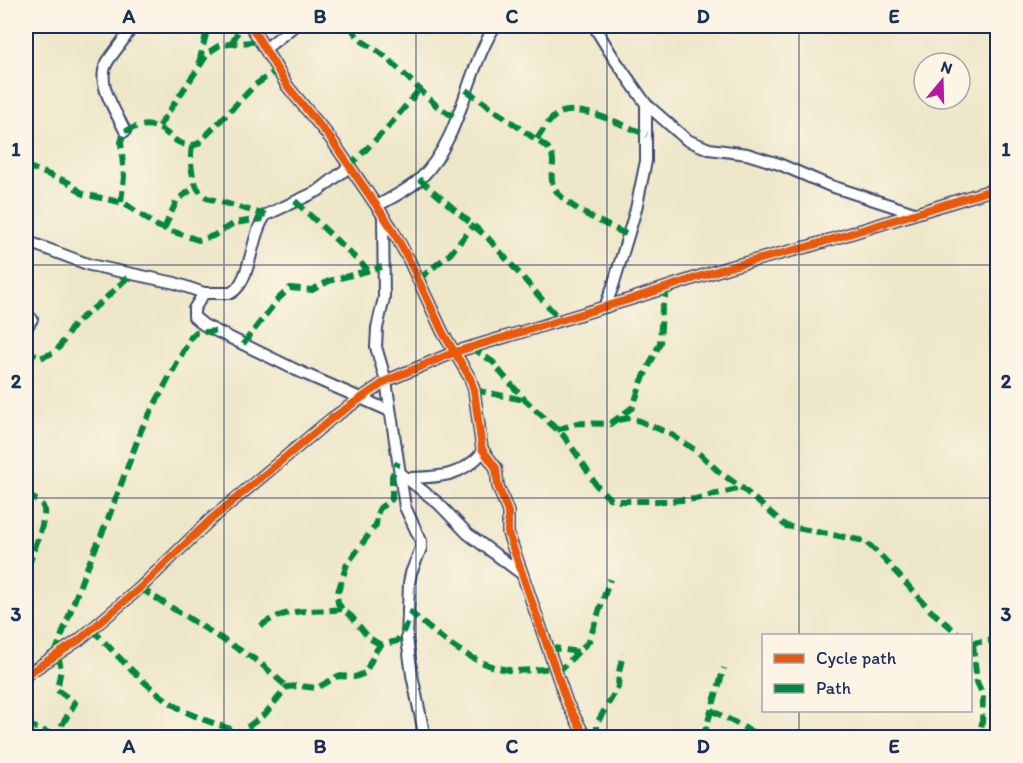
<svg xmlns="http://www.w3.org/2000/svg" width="1023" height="763" viewBox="0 0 1023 763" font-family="Itim,sans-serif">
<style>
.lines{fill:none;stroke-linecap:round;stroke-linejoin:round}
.minor-casing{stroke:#3a4a6e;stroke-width:14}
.minor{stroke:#fff;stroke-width:10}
.quiet{stroke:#00873e;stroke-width:6;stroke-dasharray:12 6;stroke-linecap:butt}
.cycleway-casing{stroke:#fcf5e5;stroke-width:11}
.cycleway{stroke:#e8590c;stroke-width:8}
.grid{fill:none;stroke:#1b2f5e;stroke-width:1.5;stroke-opacity:0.55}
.neatline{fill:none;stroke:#1b2f5e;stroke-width:2}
.grid-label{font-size:20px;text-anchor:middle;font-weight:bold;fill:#1b2f5e}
</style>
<rect width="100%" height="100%" fill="#fcf5e5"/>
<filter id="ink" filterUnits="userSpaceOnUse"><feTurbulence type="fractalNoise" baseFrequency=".0167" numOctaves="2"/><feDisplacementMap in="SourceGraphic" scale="12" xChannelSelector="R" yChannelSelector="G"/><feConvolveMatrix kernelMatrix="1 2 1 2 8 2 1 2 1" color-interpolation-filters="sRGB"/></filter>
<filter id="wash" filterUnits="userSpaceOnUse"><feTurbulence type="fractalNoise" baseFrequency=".008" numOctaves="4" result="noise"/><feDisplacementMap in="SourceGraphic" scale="24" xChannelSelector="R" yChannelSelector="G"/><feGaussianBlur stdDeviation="1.35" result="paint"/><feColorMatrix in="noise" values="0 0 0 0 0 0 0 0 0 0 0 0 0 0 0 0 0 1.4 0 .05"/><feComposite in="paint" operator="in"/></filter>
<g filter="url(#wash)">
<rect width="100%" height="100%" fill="#ede6c8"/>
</g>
<g filter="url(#ink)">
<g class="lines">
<defs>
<g id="minor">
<polyline points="251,26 288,87 331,139 391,227 409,260 443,333 470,378 474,390 482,449 496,468 498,486 508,512 508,533 567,703 586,738"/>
<polyline points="594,26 613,57 646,104 687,140 709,149 747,154 779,164 828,185 914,213"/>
<polyline points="265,49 294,26"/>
<path d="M125,131C116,111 94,82 108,61C116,49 126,38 132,26"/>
<path d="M377,206C391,198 408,190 420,179C462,138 465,73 495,26"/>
<polyline points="383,216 384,298 377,328 376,347 386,381 405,507 421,541 421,548 411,573 409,583 407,639 412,675 425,738"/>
<path d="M26,241L90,265L175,283L204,293H231C252,281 250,235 266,215L318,191L349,167"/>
<polyline points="204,293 194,309 194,317 204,325 296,370 390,411"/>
<polyline points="605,307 613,286 636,209 646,161 646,104"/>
<polyline points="26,328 32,319"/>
<polyline points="400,473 438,503 468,534 522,574"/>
<path d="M409,478C440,477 461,477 483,452"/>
<polyline points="26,675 79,640 140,588 210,520 331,419 386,381 455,352 495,340 631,299 729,267 810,246 998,188"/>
</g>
</defs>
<use href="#minor" class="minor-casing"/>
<use href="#minor" class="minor"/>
<g class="quiet">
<polyline points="350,26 359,39 385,56 437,106 456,118"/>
<polyline points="232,43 241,26"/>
<polyline points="199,63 208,26"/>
<path d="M466,90L548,148C559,163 548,170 553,185C560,205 609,226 628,235"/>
<polyline points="159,126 209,52 220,45 260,41"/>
<path d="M537,139C543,131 549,119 558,114C578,102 627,127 647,135"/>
<path d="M192,146C189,161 192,191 207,198L266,215"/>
<polyline points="26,166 68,182 83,194 124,203 157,226 198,240 213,236 234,223 263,219"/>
<polyline points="349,167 389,126 419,90"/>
<polyline points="419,179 488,238 560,320"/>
<polyline points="295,201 368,270"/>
<path d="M121,202L124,177L121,142L124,132C169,109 166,153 198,144L255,85L277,70"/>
<polyline points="164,229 177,200 195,187"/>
<polyline points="419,279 450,254 474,225"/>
<polyline points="243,344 278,299 290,288 312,290 329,281 382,267"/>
<polyline points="471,347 493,362 502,374 525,400 563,435 578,456 596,485 609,498 619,501 669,501 695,499 742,488"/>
<polyline points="26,349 40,358 56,352 75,323 104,300 131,274"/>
<polyline points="474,390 524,400"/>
<polyline points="618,420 628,418 640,421 670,434 698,452 719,472 742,488 786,526 865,541 883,558 931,611 961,636"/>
<polyline points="557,430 577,423 610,424 633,407 641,383 660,343 662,309 668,286"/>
<path d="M26,495C32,498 42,501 44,509C46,520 33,553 29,564"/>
<polyline points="140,588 259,662 287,687"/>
<path d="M409,611C437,635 471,665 509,670C524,672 539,669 555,668"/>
<path d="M261,626C287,606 311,613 342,609"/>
<path d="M92,629C116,654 139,680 167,700C188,716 214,723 239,732"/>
<polyline points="970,643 998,640"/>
<polyline points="973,644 977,682 983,695 982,723 979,738"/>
<polyline points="381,645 369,638 351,616 342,609 338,603 337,595 347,564 376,525 377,514 380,508 392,499 392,476 398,462"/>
<polyline points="548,647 578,652"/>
<polyline points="55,654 83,577 107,522 142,428 191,337 195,333 215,331"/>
<polyline points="58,655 61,669 57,690 75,703 62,725 61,737"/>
<polyline points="557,673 589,641 610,579"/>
<polyline points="711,710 764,738"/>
<polyline points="26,724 62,738"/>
<polyline points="233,738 265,714 287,687 300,686 317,688 338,676 355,677 365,673 377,649 381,645 397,641 408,623"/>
<polyline points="597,738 597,723 618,687 619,672 623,654"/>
<polyline points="703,738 724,668"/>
</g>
<defs>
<g id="cycleway">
<polyline points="251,26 288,87 331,139 391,227 409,260 443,333 470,378 474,390 482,449 496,468 498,486 508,512 508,533 567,703 586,738"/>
<polyline points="26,675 79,640 140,588 210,520 331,419 386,381 455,352 495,340 631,299 729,267 810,246 998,188"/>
</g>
</defs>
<use href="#cycleway" class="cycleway-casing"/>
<use href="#cycleway" class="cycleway"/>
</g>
</g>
<path class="grid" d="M224,26V738M416,26V738M607,26V738M799,26V636M26,265H998M26,498H998M799,710V738"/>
<rect width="1023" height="763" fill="none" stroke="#fcf5e5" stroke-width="66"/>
<rect x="762" y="634" width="210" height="78" fill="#fcf5e5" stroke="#a2a6af" stroke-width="1.5"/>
<rect x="774" y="654" width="30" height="9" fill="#e8590c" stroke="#a2a6af" stroke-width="1.5"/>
<text x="816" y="664" font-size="18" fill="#1b2f5e">Cycle path</text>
<rect x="774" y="684" width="30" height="9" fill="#00873e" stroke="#a2a6af" stroke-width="1.5"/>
<text x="816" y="694" font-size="18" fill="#1b2f5e">Path</text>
<g transform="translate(942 81) rotate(19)"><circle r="28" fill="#fcf5e5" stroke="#a2a6af" stroke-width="1.5"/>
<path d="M0-4.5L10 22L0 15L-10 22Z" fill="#b5179e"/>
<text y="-9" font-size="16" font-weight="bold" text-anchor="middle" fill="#1b2f5e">N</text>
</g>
<rect x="33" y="33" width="957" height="697" class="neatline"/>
<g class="grid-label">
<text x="129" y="23">A</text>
<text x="320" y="23">B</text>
<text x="512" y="23">C</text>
<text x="703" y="23">D</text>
<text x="894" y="23">E</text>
<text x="16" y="156">1</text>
<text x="1006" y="156">1</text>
<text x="16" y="388">2</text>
<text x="1006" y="388">2</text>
<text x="16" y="621">3</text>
<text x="1006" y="621">3</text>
<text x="129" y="753">A</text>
<text x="320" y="753">B</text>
<text x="512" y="753">C</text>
<text x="703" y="753">D</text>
<text x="894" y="753">E</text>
</g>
</svg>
